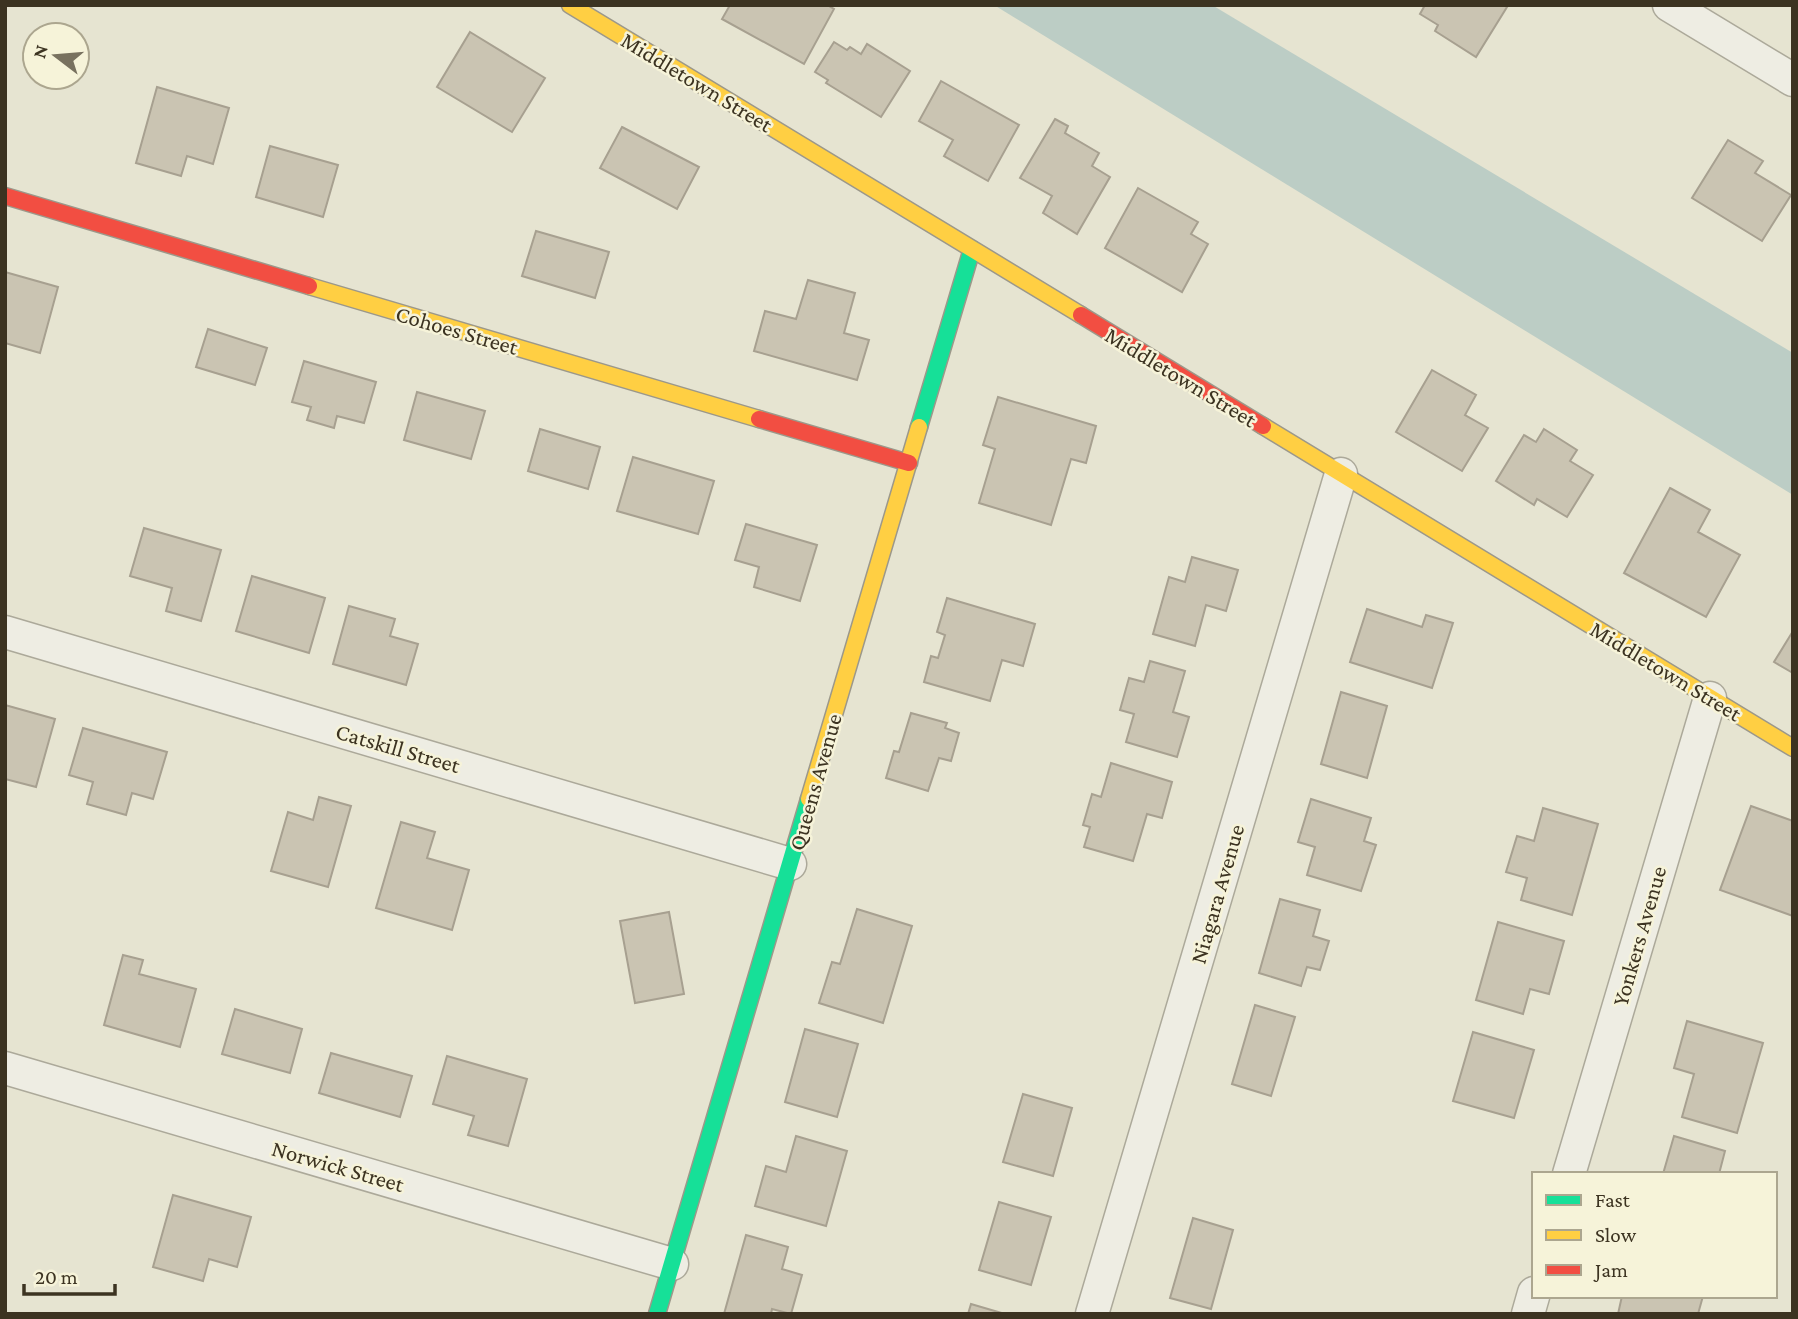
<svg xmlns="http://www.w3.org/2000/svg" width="1798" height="1319" viewBox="0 0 1798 1319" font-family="'Crimson Pro',serif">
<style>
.water{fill:#bccdc5}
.building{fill:#cac4b2;stroke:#a7a090;stroke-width:2}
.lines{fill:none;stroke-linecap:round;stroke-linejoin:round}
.street-casing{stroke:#aca99a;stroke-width:35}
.fast-casing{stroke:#9c988a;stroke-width:19}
.slow-casing{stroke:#9c988a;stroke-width:19}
.jam-casing{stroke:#9c988a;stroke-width:19}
.street{stroke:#eeede3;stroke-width:32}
.fast{stroke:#16e098;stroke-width:16}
.slow{stroke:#ffcf43;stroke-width:16}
.jam{stroke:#f24e42;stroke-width:16}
.labels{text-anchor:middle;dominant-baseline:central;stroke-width:5;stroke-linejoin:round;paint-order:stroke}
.street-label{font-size:23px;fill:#3c3321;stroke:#f6f3d9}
</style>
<rect width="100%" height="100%" fill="#e6e4d1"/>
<polygon class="water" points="994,5 1212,5 1793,353 1793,495"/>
<g class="building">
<polygon points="730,5 827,5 834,9 804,64 722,19"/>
<polygon points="1425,5 1504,5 1507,7 1476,57 1435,31 1438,25 1420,14"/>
<polygon points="470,32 545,78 512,132 437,87"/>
<polygon points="834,42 847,50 850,47 861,54 867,44 910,71 881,117 826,83 828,80 815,72"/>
<polygon points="941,81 1019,125 988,181 944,156 953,140 919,121"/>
<polygon points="157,87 229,108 213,164 187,156 181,176 136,163"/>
<polygon points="1055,119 1068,126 1065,133 1099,153 1092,166 1110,177 1077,234 1043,213 1052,196 1020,178"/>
<polygon points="622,127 699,167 677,209 600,168"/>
<polygon points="1728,140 1763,161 1755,173 1791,195 1762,241 1692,198"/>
<polygon points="270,146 338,165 323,217 256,197"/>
<polygon points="1138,188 1198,222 1191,234 1208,244 1182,292 1105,248"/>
<polygon points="536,231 609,252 595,298 522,276"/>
<polygon points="5,272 58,287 40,353 5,343"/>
<polygon points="808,280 855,293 844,333 869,340 857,380 754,351 765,311 796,319"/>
<polygon points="208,329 267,348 255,385 196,367"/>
<polygon points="304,361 376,382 364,423 337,416 334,428 307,420 311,407 292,402"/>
<polygon points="1432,370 1476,395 1465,415 1488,428 1462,471 1396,432"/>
<polygon points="417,392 485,411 471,459 404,440"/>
<polygon points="998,397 1096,426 1086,463 1071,459 1051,525 979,503 995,449 983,445"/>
<polygon points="540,429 600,447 588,489 528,471"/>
<polygon points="1544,429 1577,450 1570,461 1593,475 1567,517 1537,499 1534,505 1496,481 1524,435 1536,442"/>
<polygon points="633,457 714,481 698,534 617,511"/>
<polygon points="1670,488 1710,510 1698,532 1740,555 1706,617 1624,573"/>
<polygon points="746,524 817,545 800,601 754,587 759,567 735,560"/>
<polygon points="144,528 221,550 201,621 166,611 172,588 130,576"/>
<polygon points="1192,557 1238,570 1226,611 1206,605 1195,646 1153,634 1169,577 1185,582"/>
<polygon points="252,576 325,598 309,653 236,631"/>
<polygon points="947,598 1035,624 1023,666 1002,660 990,701 924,682 931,656 938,658 945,635 937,632"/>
<polygon points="349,606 395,619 390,636 418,644 406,685 333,664"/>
<polygon points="1367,609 1422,627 1426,615 1453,623 1432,688 1350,662"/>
<polygon points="1793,631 1793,673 1774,662"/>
<polygon points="1150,661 1185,671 1173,712 1189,717 1177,757 1126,742 1134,714 1120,710 1129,678 1144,682"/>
<polygon points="1341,692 1387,706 1367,778 1321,764"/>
<polygon points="5,705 55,719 36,787 5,779"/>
<polygon points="911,713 947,723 945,728 959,733 951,761 939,758 928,791 886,778 894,751 899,752"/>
<polygon points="83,728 167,752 153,799 132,793 126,815 87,804 93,782 69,775"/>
<polygon points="1111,763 1172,782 1162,818 1147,814 1133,861 1084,847 1090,827 1083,825 1092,794 1101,797"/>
<polygon points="319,797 351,806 328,887 271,871 288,812 313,820"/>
<polygon points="1311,799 1371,818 1364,841 1376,845 1361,891 1307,875 1315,847 1298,842"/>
<polygon points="1751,806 1793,821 1793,916 1720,890"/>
<polygon points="1543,808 1598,824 1572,915 1521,900 1527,878 1506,872 1517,836 1534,841"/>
<polygon points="401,822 435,832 427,858 469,870 452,930 376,908"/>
<polygon points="1280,899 1320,910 1313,936 1329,941 1320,970 1307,967 1301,986 1259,973"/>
<polygon points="857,909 912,926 883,1023 819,1003 832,962 840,964"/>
<polygon points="669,912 684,994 635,1003 620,921"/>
<polygon points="1498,922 1564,941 1549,994 1530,989 1523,1014 1476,1000"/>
<polygon points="123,955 143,960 139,974 196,989 180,1047 104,1025"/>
<polygon points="1255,1005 1295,1017 1271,1096 1232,1084"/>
<polygon points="235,1009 302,1029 290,1073 222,1054"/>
<polygon points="1687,1021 1763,1043 1737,1133 1682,1117 1694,1074 1674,1068"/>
<polygon points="805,1029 858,1044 837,1117 785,1102"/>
<polygon points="1473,1032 1534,1050 1514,1118 1453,1101"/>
<polygon points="331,1053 412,1076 400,1117 319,1093"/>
<polygon points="447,1056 527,1079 508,1146 468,1135 474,1116 433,1104"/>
<polygon points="1023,1094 1072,1108 1053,1176 1003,1162"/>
<polygon points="796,1136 847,1151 826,1226 755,1206 766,1166 786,1172"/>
<polygon points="1674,1136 1725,1151 1719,1174 1663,1174"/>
<polygon points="173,1195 251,1217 237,1267 209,1259 203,1281 153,1267"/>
<polygon points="999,1202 1051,1217 1031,1285 979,1270"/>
<polygon points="1193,1218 1233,1230 1211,1309 1170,1298"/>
<polygon points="746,1235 788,1247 782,1269 802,1275 791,1314 772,1309 771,1314 724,1314"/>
<polygon points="1622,1296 1703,1296 1698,1314 1618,1314"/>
<polygon points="971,1304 1005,1314 968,1314"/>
</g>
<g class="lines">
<defs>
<g id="street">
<polyline points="1669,5 1793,80"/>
<polyline points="5,632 790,864"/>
<polyline points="5,1068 672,1264"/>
<polyline points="1569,1174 1710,698"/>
<polyline points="1092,1314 1341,474"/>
<polyline points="1528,1314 1534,1293"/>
</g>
<g id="fast">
<polyline points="919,427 972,249"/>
<polyline points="657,1314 809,799"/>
</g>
<g id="slow">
<polyline points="570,5 1081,315"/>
<polyline points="309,286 759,419"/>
<polyline points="1263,426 1793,748"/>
<polyline points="809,799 919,427"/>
</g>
<g id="jam">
<polyline points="5,196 309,286"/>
<polyline points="1081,315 1263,426"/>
<polyline points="759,419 909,463"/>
</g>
</defs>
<use href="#street" class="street-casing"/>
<use href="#fast" class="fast-casing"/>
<use href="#slow" class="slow-casing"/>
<use href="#jam" class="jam-casing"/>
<use href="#street" class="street"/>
<use href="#fast" class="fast"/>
<use href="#slow" class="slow"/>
<use href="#jam" class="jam"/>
</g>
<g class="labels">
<g class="street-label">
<text transform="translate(697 82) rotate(31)">Middletown Street</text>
<text transform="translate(457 330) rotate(16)">Cohoes Street</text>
<text transform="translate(1181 377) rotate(31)">Middletown Street</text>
<text transform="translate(1666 671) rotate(31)">Middletown Street</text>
<text transform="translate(398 748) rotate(16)">Catskill Street</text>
<text transform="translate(815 782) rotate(-74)">Queens Avenue</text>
<text transform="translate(1217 894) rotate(-74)">Niagara Avenue</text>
<text transform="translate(1639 936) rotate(-74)">Yonkers Avenue</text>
<text transform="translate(338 1166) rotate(16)">Norwick Street</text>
</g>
</g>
<rect width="1798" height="1319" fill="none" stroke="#3c3321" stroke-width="14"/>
<rect x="1532" y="1172" width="245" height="126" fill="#f6f3d9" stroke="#aca68f" stroke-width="2"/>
<rect x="1546" y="1195" width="35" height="10" fill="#16e098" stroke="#aca68f" stroke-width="2"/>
<text x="1595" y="1207" font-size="21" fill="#3c3321">Fast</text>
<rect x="1546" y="1230" width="35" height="10" fill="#ffcf43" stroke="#aca68f" stroke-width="2"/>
<text x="1595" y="1242" font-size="21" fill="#3c3321">Slow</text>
<rect x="1546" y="1265" width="35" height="10" fill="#f24e42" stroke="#aca68f" stroke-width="2"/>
<text x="1595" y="1277" font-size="21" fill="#3c3321">Jam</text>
<g transform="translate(56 56) rotate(286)"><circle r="33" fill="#f6f3d9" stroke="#aca68f" stroke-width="2"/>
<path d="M0-5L12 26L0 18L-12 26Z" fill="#78715f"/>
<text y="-10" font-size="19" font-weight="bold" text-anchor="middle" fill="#3c3321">N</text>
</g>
<path d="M24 1284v10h91v-10" fill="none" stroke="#3c3321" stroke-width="3.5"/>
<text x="35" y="1284" font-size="21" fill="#3c3321" stroke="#f6f3d9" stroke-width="5" paint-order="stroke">20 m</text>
</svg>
